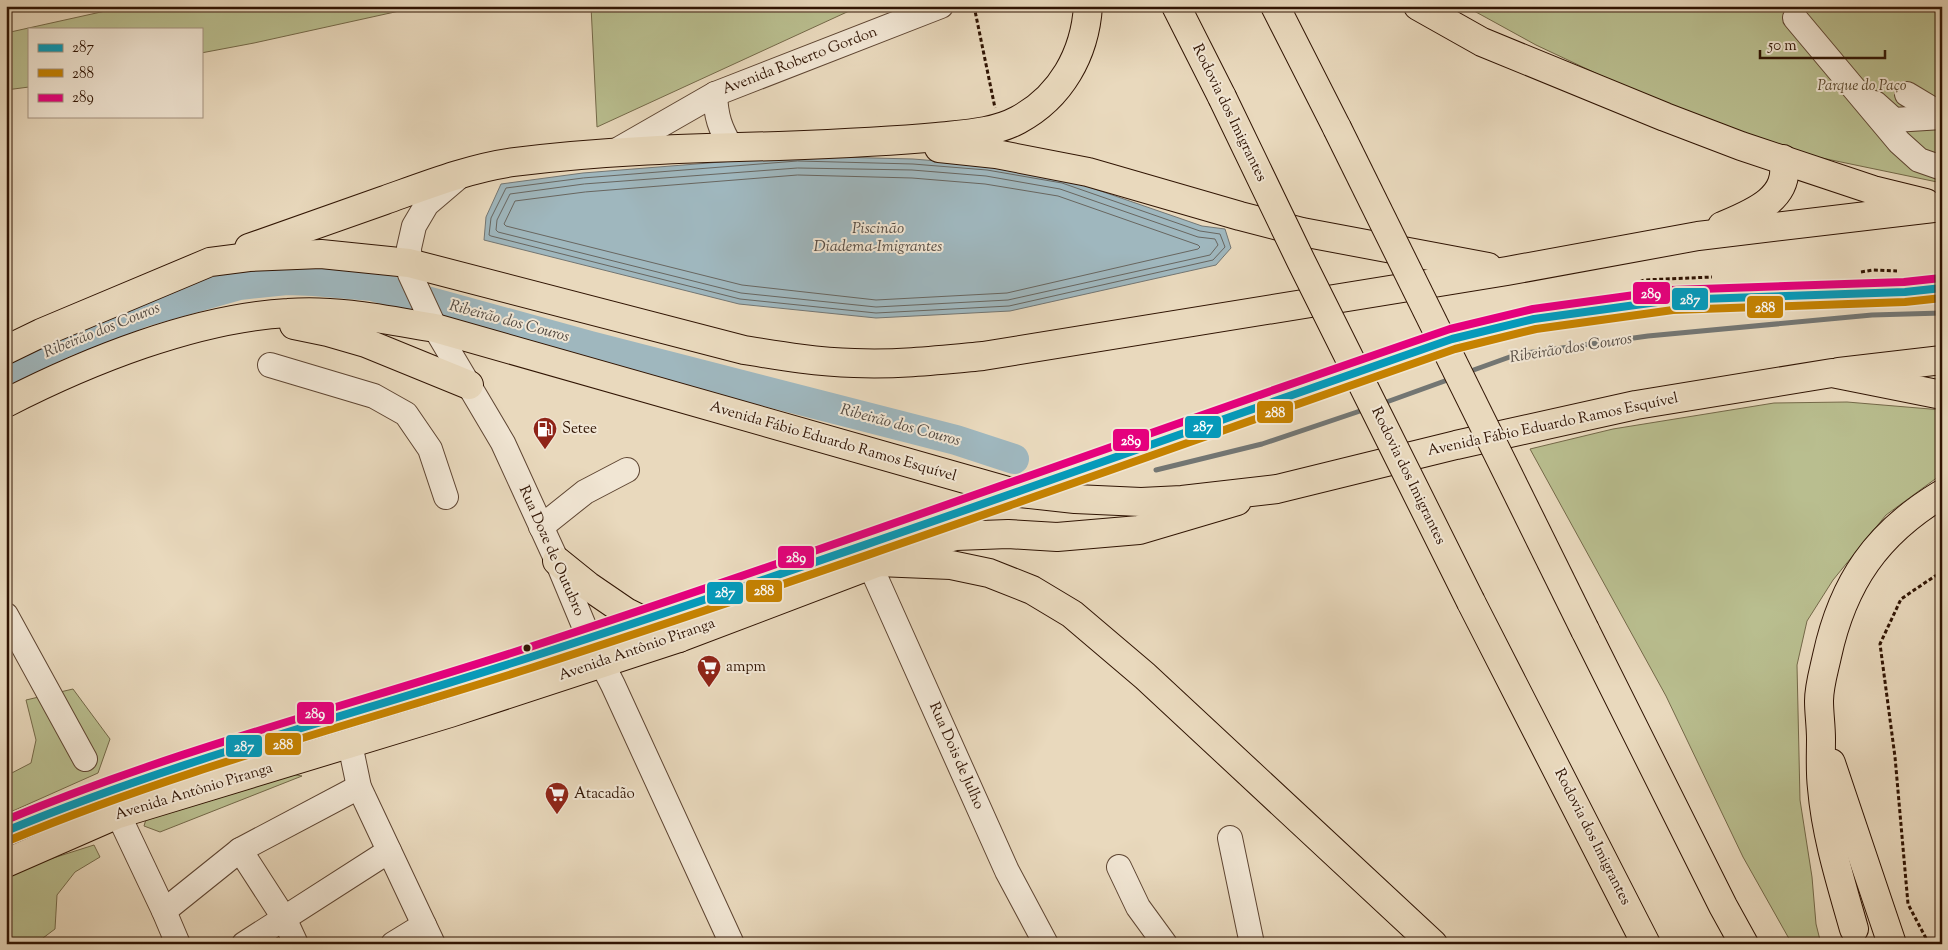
<svg xmlns="http://www.w3.org/2000/svg" width="1948" height="950" viewBox="0 0 1948 950" font-family="'Sorts Mill Goudy',serif">
<style>
.green{fill:#b9be8f;stroke:#746949}
.water{fill:#9fb7be;stroke:#737673}
.lines{fill:none;stroke-linecap:round;stroke-linejoin:round}
.shore{stroke:#686660;stroke-width:1}
.stream{stroke:#737673;stroke-width:5}
.river{stroke:#9fb7be;stroke-width:30}
.minor-casing{stroke:#5e4532;stroke-width:26}
.major-casing{stroke:#301403;stroke-width:30}
.highway-casing{stroke:#301403;stroke-width:30}
.path{stroke:#301403;stroke-width:3;stroke-dasharray:4 2.5;stroke-linecap:butt}
.minor{stroke:#f1e6d4;stroke-width:24}
.major{stroke:#e9d9bd;stroke-width:28}
.highway{stroke:#e9d9bd;stroke-width:28}
.highway-bridge-casing{stroke:#301403;stroke-width:30;stroke-linecap:butt}
.highway-bridge{stroke:#e9d9bd;stroke-width:28}
.bus-1-casing{stroke:#f1e6d4;stroke-width:11}
.bus-2-casing{stroke:#f1e6d4;stroke-width:11}
.bus-3-casing{stroke:#f1e6d4;stroke-width:11}
.bus-1{stroke:#059aba;stroke-width:8}
.bus-2{stroke:#c58201;stroke-width:8}
.bus-3{stroke:#e5007d;stroke-width:8}
.bus-dot{fill:#301403;stroke:#f1e6d4;stroke-width:2}
.labels{text-anchor:middle;dominant-baseline:central;stroke-width:4;stroke-linejoin:round;paint-order:stroke}
.street-label{font-size:15px;fill:#301403;stroke:#f1e6d4}
.park-label{font-size:15px;font-style:italic;fill:#59472d;stroke:#f1e6d4}
.poi-label{font-size:15px;fill:#301403;stroke:#f1e6d4;text-anchor:start}
.water-label{font-size:16px;font-style:italic;fill:#574d44;stroke:#f1e6d4}
.line-badge{stroke:#f1e6d4;stroke-width:2}
.badge-label{font-size:14px;text-anchor:middle;font-weight:bold;fill:#fff}
</style>
<rect width="100%" height="100%" fill="#e9d9bd"/>
<filter id="stains"><feTurbulence type="fractalNoise" baseFrequency=".004" numOctaves="4"/><feColorMatrix values="0 0 0 0 .2 0 0 0 0 .09 0 0 0 0 .02 0 0 0 .5 -.17"/></filter>
<radialGradient id="worn" r=".72"><stop offset=".6" stop-color="#630" stop-opacity="0"/><stop offset="1" stop-color="#630" stop-opacity=".3"/></radialGradient>
<g class="green">
<polygon points="128,6 422,6 254,43 201,53 201,29 29,29 29,87 6,90 6,33"/>
<polygon points="591,6 860,6 597,127"/>
<polygon points="1465,6 1942,6 1942,183 1740,141 1536,45"/>
<polygon points="1847,402 1942,410 1942,474 1886,515 1833,580 1807,621 1797,665 1800,800 1812,877 1816,924 1821,944 1792,944 1743,857 1666,696 1530,449 1613,429 1774,403"/>
<polygon points="73,689 110,739 98,773 6,814 6,776 31,763 36,740 26,700"/>
<polygon points="291,774 302,776 160,832 144,826 147,816"/>
<polygon points="94,845 100,857 75,872 57,895 55,929 35,944 6,944 6,873"/>
</g>
<polygon class="water" points="797,156 913,159 987,165 1063,178 1202,226 1225,229 1231,248 1216,265 1010,311 876,318 739,304 484,240 486,217 501,184 583,173"/>
<g class="lines">
<g class="shore">
<polygon points="798,161 913,164 987,170 1062,183 1200,231 1220,234 1225,247 1213,260 1009,306 876,313 740,299 491,236 489,235 491,218 506,188 583,178"/>
<polygon points="798,168 912,170 986,176 1060,189 1198,237 1215,239 1218,245 1210,255 1008,300 876,307 741,293 498,232 496,230 497,220 510,194 584,184"/>
<polygon points="798,175 912,178 985,184 1058,196 1198,245 1200,247 1198,249 1007,293 876,300 742,285 506,226 504,224 515,201 585,192"/>
</g>
<g class="stream">
<polyline points="1468,372 1518,354 1648,336 1872,315 1942,313"/>
<polyline points="1381,404 1453,378"/>
<polyline points="1156,470 1262,444 1366,409"/>
</g>
<polyline class="river" points="6,370 67,341 105,328 143,312 239,285 287,280 314,281 372,286 590,346 956,440 1014,459"/>
<defs>
<g id="minor">
<polyline points="1795,18 1899,142 1919,160 1942,168"/>
<path d="M715,94C716,117 720,128 731,147"/>
<polyline points="1907,94 1942,115"/>
<polyline points="1875,103 1894,120 1942,117"/>
<polyline points="612,153 715,94 941,6"/>
<polyline points="461,175 427,204 414,226 409,248 410,274 435,328 503,443 557,561 589,638 613,685 732,944"/>
<polyline points="270,365 374,396 406,414 430,449 446,497"/>
<polyline points="541,527 585,492 627,470"/>
<polyline points="870,565 1007,871 1046,944"/>
<polyline points="6,615 85,759"/>
<polyline points="350,744 359,787 433,944"/>
<polyline points="118,814 164,911 178,944"/>
<polyline points="6,831 61,808 123,785 532,657 860,546 1452,339 1534,319 1672,300 1905,292 1942,288"/>
<polyline points="1230,838 1252,944"/>
<polyline points="240,850 284,918 296,944"/>
<polyline points="1119,867 1138,907 1165,944"/>
<polyline points="164,911 240,850 359,787"/>
<polyline points="244,944 389,851"/>
<polyline points="393,944 424,925"/>
</g>
<g id="major">
<polyline points="1839,372 1942,360"/>
<polyline points="557,561 588,586 626,612 679,638"/>
<polyline points="6,863 118,814 450,713 679,638 929,543 956,536 1008,534 1057,537 1139,530 1237,501"/>
</g>
<g id="highway">
<polyline points="1176,6 1222,97"/>
<polyline points="1275,6 1337,128"/>
<polyline points="1418,6 1482,42 1665,117 1741,146 1873,190 1926,203"/>
<polyline points="939,148 996,154 1088,172 1240,216 1302,232 1488,267"/>
<path d="M1722,226C1753,213 1792,198 1783,159"/>
<path d="M249,248C295,232 340,216 385,200C427,185 470,168 514,162C602,151 691,148 779,146C832,144 884,142 937,137C964,134 994,133 1018,120C1061,97 1085,54 1088,6"/>
<polyline points="294,325 328,332 366,343 469,385"/>
<path d="M6,350L41,333L210,262L249,257L321,254L409,263L744,350C781,356 817,362 854,363C897,365 941,360 983,356L1507,271L1698,236L1942,207"/>
<path d="M6,403C88,361 195,318 288,313C337,309 387,320 435,328L1011,492L1075,499L1141,502L1182,500L1277,489L1456,445L1636,405L1832,373L1942,395"/>
<polyline points="878,562 951,565 989,573 1032,590 1072,614 1145,676 1433,944"/>
<polyline points="1471,602 1646,944"/>
<polyline points="1585,630 1723,906 1744,944"/>
<polyline points="1831,763 1892,944"/>
<path d="M1854,929C1841,883 1826,836 1822,788C1820,772 1821,755 1821,739C1821,726 1819,713 1819,701C1819,686 1824,670 1827,656C1843,582 1877,533 1942,494"/>
</g>
</defs>
<use href="#minor" class="minor-casing"/>
<use href="#major" class="major-casing"/>
<use href="#highway" class="highway-casing"/>
<g class="path">
<polyline points="974,6 995,108"/>
<polyline points="1861,272 1873,270 1897,271"/>
<polyline points="1634,284 1644,280 1712,277"/>
<polyline points="1929,944 1908,904 1895,757 1880,644 1901,599 1935,576 1942,575"/>
</g>
<use href="#minor" class="minor"/>
<use href="#major" class="major"/>
<use href="#highway" class="highway"/>
<defs>
<g id="highway-bridge">
<polyline points="1222,97 1301,261 1471,602"/>
<polyline points="1337,128 1585,630"/>
</g>
</defs>
<use href="#highway-bridge" class="highway-bridge-casing"/>
<use href="#highway-bridge" class="highway-bridge"/>
<defs>
<path id="bus-1" d="M6,831C176,760 356,714 531,657C840,557 1145,446 1452,339L1534,319L1672,300L1905,292L1942,288"/>
<path id="bus-2" d="M10,840C180,769 359,723 534,667C843,567 1148,456 1455,349L1536,329L1673,310L1905,302L1942,298"/>
<path id="bus-3" d="M6,820C176,749 355,704 530,647C838,546 1143,434 1450,329L1533,309L1671,290L1904,282L1941,278"/>
</defs>
<use href="#bus-1" class="bus-1-casing"/>
<use href="#bus-2" class="bus-2-casing"/>
<use href="#bus-3" class="bus-3-casing"/>
<use href="#bus-1" class="bus-1"/>
<use href="#bus-2" class="bus-2"/>
<use href="#bus-3" class="bus-3"/>
</g>
<defs>
<symbol id="fuel-pin" viewBox="-11 -11 22 30"><path d="M0 17L-7.5 6A9.5 9.5 0 1 1 7.5 6Z" fill="#8f2418" stroke="#f1e6d4"/><path d="M-5.5-6h7V0h2V4h1.3V-2.5L3-4.5l.8-.8L6-3V5H2.5V1h-1V6h-7ZM-4.2-4.7v3.2H.2V-4.7Z" fill="#fff"/></symbol>
<symbol id="supermarket-pin" viewBox="-11 -11 22 30"><path d="M0 17L-7.5 6A9.5 9.5 0 1 1 7.5 6Z" fill="#8f2418" stroke="#f1e6d4"/><path d="M-6-5.5h2.5l.6 2H6L4.5 2H-2.5L-4.4-4H-6ZM-1.5 3.2a1.3 1.3 0 1 0 .1 0ZM3 3.2a1.3 1.3 0 1 0 .1 0Z" fill="#fff"/></symbol>
</defs>
<g fill-rule="evenodd">
<use href="#fuel-pin" x="531" y="415" width="28" height="38"/>
<use href="#supermarket-pin" x="695" y="653" width="28" height="38"/>
<use href="#supermarket-pin" x="543" y="780" width="28" height="38"/>
</g>
<circle class="bus-dot" cx="527" cy="648" r="4.5"/>
<g class="labels">
<g class="street-label">
<text transform="translate(800 61) rotate(-21)">Avenida Roberto Gordon</text>
<text transform="translate(1229 113) rotate(64)">Rodovia dos Imigrantes</text>
<text transform="translate(1553 425) rotate(-12)">Avenida Fábio Eduardo Ramos Esquível</text>
<text transform="translate(833 442) rotate(16)">Avenida Fábio Eduardo Ramos Esquível</text>
<text transform="translate(1408 476) rotate(64)">Rodovia dos Imigrantes</text>
<text transform="translate(551 551) rotate(66)">Rua Doze de Outubro</text>
<text transform="translate(637 650) rotate(-19)">Avenida Antônio Piranga</text>
<text transform="translate(956 756) rotate(66)">Rua Dois de Julho</text>
<text transform="translate(194 792) rotate(-17)">Avenida Antônio Piranga</text>
<text transform="translate(1592 837) rotate(63)">Rodovia dos Imigrantes</text>
</g>
<g class="park-label">
<text x="1862" y="86">Parque do Paço</text>
</g>
<g class="poi-label">
<text x="562" y="429">Setee</text>
<text x="726" y="667">ampm</text>
<text x="574" y="794">Atacadão</text>
</g>
<g class="water-label">
<text x="878" y="229">Piscinão<tspan x="878" dy="18">Diadema-Imigrantes</tspan></text>
<text transform="translate(509 322) rotate(15)">Ribeirão dos Couros</text>
<text transform="translate(102 331) rotate(-22)">Ribeirão dos Couros</text>
<text transform="translate(1571 349) rotate(-9)">Ribeirão dos Couros</text>
<text transform="translate(900 426) rotate(15)">Ribeirão dos Couros</text>
</g>
</g>
<g class="line-badge">
<rect x="1632" y="281" width="39" height="24" rx="5" fill="#e5007d"/>
<rect x="1671" y="287" width="38" height="24" rx="5" fill="#059aba"/>
<rect x="1746" y="295" width="38" height="24" rx="5" fill="#c58201"/>
<rect x="1256" y="400" width="38" height="24" rx="5" fill="#c58201"/>
<rect x="1184" y="415" width="38" height="24" rx="5" fill="#059aba"/>
<rect x="1112" y="428" width="38" height="24" rx="5" fill="#e5007d"/>
<rect x="777" y="545" width="38" height="24" rx="5" fill="#e5007d"/>
<rect x="745" y="579" width="38" height="24" rx="5" fill="#c58201"/>
<rect x="706" y="581" width="38" height="24" rx="5" fill="#059aba"/>
<rect x="296" y="701" width="39" height="24" rx="5" fill="#e5007d"/>
<rect x="264" y="732" width="38" height="24" rx="5" fill="#c58201"/>
<rect x="225" y="734" width="38" height="24" rx="5" fill="#059aba"/>
</g>
<g class="badge-label">
<text x="1651" y="298">289</text>
<text x="1690" y="304">287</text>
<text x="1765" y="312">288</text>
<text x="1275" y="417">288</text>
<text x="1203" y="431">287</text>
<text x="1131" y="445">289</text>
<text x="796" y="562">289</text>
<text x="764" y="595">288</text>
<text x="725" y="597">287</text>
<text x="315" y="718">289</text>
<text x="283" y="749">288</text>
<text x="244" y="751">287</text>
</g>
<rect width="1948" height="950" fill="none" stroke="#e9d9bd" stroke-width="25"/>
<rect x="8" y="8" width="1933" height="935" fill="none" stroke="#301403" stroke-width="2.5"/>
<rect x="12" y="12" width="1923" height="925" fill="none" stroke="#301403"/>
<rect x="28" y="28" width="175" height="90" fill="#f1e6d4" stroke="#a49280"/>
<rect x="38" y="44" width="25" height="8" fill="#059aba" stroke="#a49280"/>
<text x="72" y="52" font-size="15" fill="#301403">287</text>
<rect x="38" y="69" width="25" height="8" fill="#c58201" stroke="#a49280"/>
<text x="72" y="78" font-size="15" fill="#301403">288</text>
<rect x="38" y="94" width="25" height="8" fill="#e5007d" stroke="#a49280"/>
<text x="72" y="102" font-size="15" fill="#301403">289</text>
<path d="M1760 50v8h125v-8" fill="none" stroke="#301403" stroke-width="2.5"/>
<text x="1768" y="50" font-size="15" fill="#301403" stroke="#f1e6d4" stroke-width="4" paint-order="stroke">50 m</text>
<rect width="100%" height="100%" filter="url(#stains)"/>
<rect width="100%" height="100%" fill="url(#worn)"/>
</svg>
